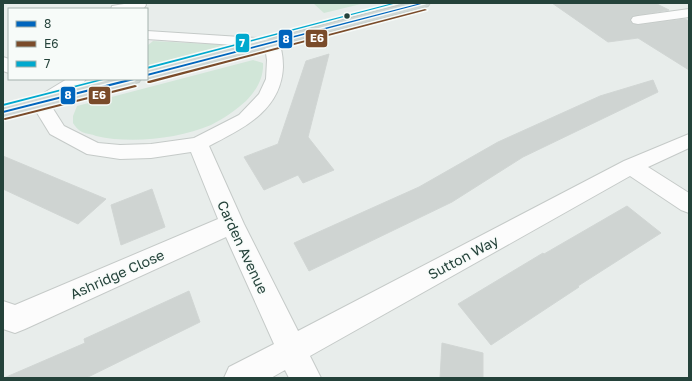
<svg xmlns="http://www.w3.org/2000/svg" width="692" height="381" viewBox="0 0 692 381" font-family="'Golos Text',sans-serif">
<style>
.green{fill:#d1e6d8}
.building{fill:#cfd4d2;stroke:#d1d6d4}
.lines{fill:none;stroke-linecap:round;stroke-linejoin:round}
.minor-casing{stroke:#c5cac8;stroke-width:2}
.major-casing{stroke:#c3ccc9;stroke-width:2}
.minor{fill:#fcfcfc;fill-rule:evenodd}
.major{fill:#cfd7d5;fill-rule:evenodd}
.bus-1-casing{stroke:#f7fbf9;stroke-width:3}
.bus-2-casing{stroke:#f7fbf9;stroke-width:3}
.bus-3-casing{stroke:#f7fbf9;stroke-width:3}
.bus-1{fill:#0065bd;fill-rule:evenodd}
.bus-2{fill:#7a4b2a;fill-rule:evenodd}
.bus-3{fill:#00a9ce;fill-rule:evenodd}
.bus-dot{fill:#24423a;stroke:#f7fbf9;stroke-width:1.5}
.labels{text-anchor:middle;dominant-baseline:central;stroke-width:3;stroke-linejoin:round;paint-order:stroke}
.street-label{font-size:14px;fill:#24423a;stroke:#f7fbf9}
.line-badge{stroke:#f7fbf9;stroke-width:1.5}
.badge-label{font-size:11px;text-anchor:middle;font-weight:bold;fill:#fff}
</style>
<rect width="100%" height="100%" fill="#e8edeb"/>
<g class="green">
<polygon points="313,3 365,3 324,13"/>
<polygon points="153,41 227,45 147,66 147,46"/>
<path d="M253,60L263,63C264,78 256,91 246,101C236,110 223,119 211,125C178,139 131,144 96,136C92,134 86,134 82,132C78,130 75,126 73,123V116L77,106Z"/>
</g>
<g class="building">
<polygon points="552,3 655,3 669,10 633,16 630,21 633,24 638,25 685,19 689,21 689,70 638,38 608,42"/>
<polygon points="329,54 308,137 334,170 303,183 298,175 264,190 244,157 278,144 306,61"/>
<polygon points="653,80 658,92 523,157 452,202 309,271 294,243 419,187 498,142 600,96"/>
<polygon points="3,156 106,199 78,224 3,189"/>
<polygon points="152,189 165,227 121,245 111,205"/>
<polygon points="627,206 661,233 578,286 579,287 491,345 458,304 543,253 544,254"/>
<polygon points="189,291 200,322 86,378 4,378 85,343 84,339"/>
<polygon points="442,343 483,353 483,378 440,378"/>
</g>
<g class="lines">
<defs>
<g id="minor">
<polygon points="130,3 145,3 146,5 144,8 111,9 112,6"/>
<polygon points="689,9 689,17 638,24 633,23 631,20 633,17 638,16"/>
<path d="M147,31L272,39L277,40C282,47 283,59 283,67C281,111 243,128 209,146L244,224L298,331L624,161L689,134V148L648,167L689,193V213L681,210L630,176L310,356L321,378H289L285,370L271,378H224L229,367L274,344L226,237L25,329L15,333L3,329V301L15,305L218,219L191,152L151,158L120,159L87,154L50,134L31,103L34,99L67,79H86L84,82L50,104L64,126L98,143L120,145L151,144L194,138L239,115L259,94L266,79L267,60L265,47L147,39Z"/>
<polygon points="3,57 9,59 9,73 3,71"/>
</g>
<g id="major">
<polygon points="409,3 430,3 428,6 153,78 144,79 147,79 147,70"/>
<polygon points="113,79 141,79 139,82 3,118 3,106"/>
</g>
</defs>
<use href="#minor" class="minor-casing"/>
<use href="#major" class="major-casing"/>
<use href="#minor" class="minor"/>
<use href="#major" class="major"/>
<defs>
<g id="bus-1">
<polygon points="421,3 425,3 147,76 147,74"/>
<polygon points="129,79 135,79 134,80 3,113 3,111"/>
</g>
<g id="bus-2">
<polygon points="425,9 427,10 150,83 148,83 147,82 148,81"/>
<polygon points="135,85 137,86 136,87 5,120 3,119 5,118"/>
</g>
<g id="bus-3">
<polygon points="393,3 397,3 147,69 147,67"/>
<polygon points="101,79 107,79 3,106 3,104"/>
</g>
</defs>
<use href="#bus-1" class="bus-1-casing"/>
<use href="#bus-2" class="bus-2-casing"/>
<use href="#bus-3" class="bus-3-casing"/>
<use href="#bus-1" class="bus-1"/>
<use href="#bus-2" class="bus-2"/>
<use href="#bus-3" class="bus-3"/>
</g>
<circle class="bus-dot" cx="347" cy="16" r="3.5"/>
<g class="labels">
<g class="street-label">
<text transform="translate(243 247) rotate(65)">Carden Avenue</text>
<text transform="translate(463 257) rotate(-28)">Sutton Way</text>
<text transform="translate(117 274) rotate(-24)">Ashridge Close</text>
</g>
</g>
<g class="line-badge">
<rect x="305" y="29" width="23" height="19" rx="4" fill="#7a4b2a"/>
<rect x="278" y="29" width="15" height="20" rx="4" fill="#0065bd"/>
<rect x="235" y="33" width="15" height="20" rx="4" fill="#00a9ce"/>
<rect x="88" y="86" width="23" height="19" rx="4" fill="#7a4b2a"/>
<rect x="60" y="86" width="16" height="19" rx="4" fill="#0065bd"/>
</g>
<g class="badge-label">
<text x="317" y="42">E6</text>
<text x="286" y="43">8</text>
<text x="242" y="47">7</text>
<text x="99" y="99">E6</text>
<text x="68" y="99">8</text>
</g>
<rect width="692" height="381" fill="none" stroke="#24423a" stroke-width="8"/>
<rect x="8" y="8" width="140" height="72" fill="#f7fbf9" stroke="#a3b1ad"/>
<rect x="16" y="21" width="20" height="6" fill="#0065bd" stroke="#a3b1ad"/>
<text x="44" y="28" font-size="12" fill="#24423a">8</text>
<rect x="16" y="41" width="20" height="6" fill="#7a4b2a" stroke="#a3b1ad"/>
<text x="44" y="48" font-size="12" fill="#24423a">E6</text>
<rect x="16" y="61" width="20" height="6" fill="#00a9ce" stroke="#a3b1ad"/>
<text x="44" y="68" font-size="12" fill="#24423a">7</text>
</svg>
